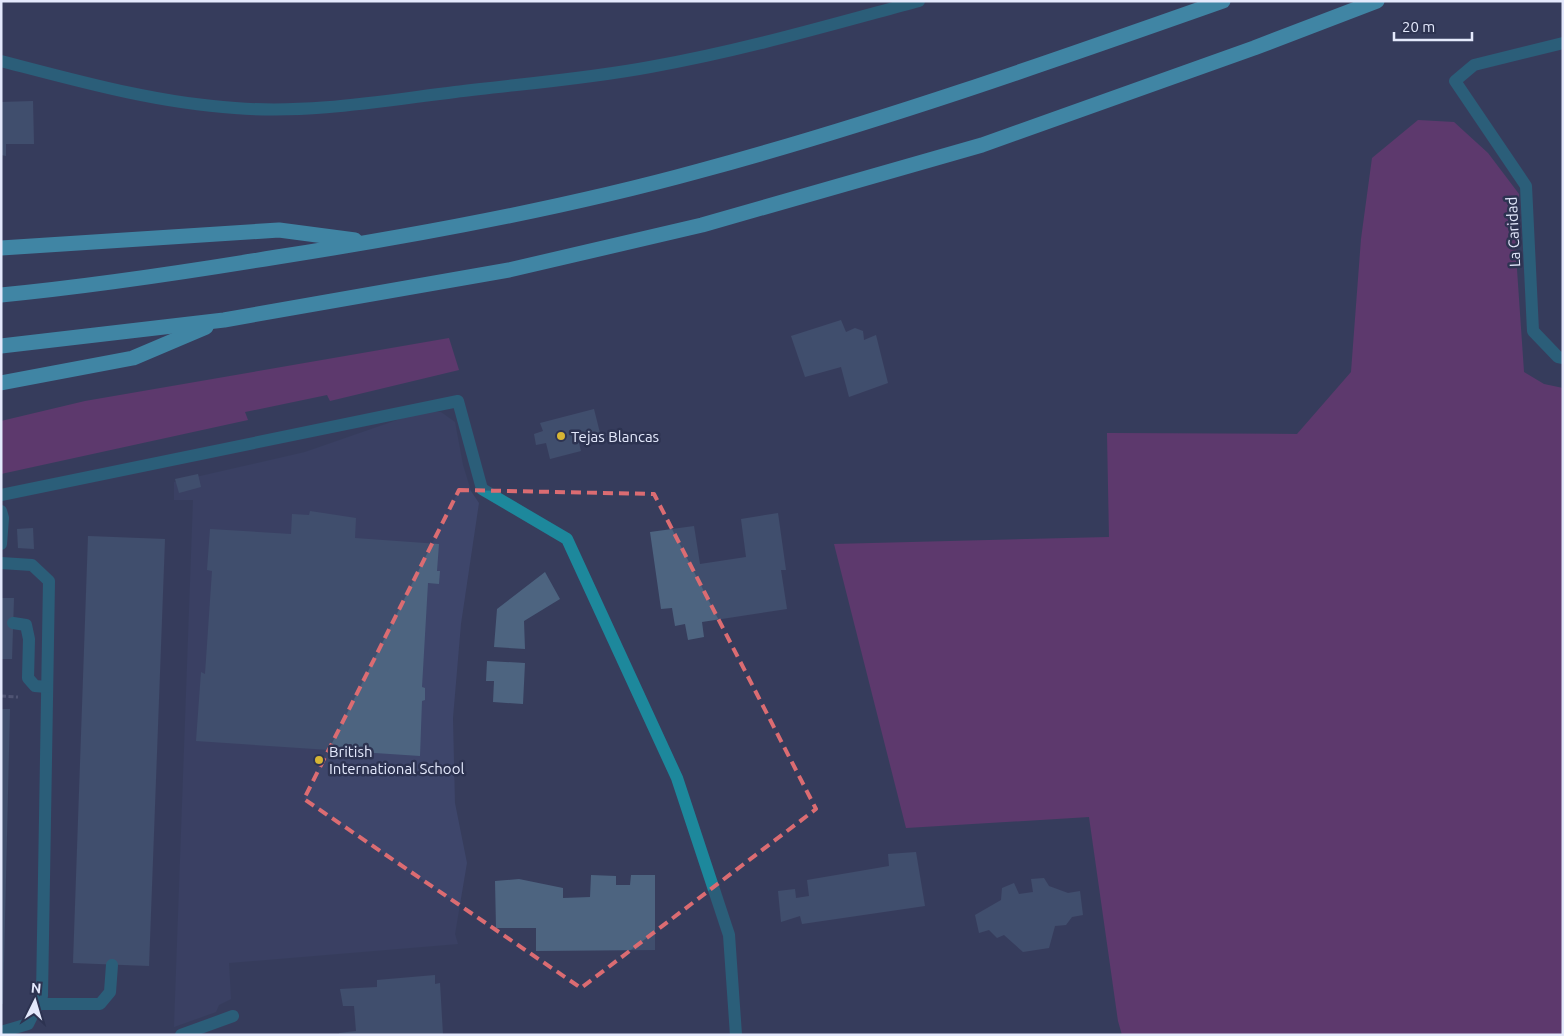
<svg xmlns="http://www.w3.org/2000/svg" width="1564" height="1036" viewBox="0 0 1564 1036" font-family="Ubuntu,sans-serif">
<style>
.built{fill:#3e466b}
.green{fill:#8d3680}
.building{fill:#4d6480}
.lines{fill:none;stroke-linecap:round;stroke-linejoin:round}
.path{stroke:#6d728e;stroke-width:3;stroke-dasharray:5 2.5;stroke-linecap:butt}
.minor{stroke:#1d889c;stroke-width:12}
.highway{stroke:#4ddefb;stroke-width:15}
.marked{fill:none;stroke:#db6c72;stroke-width:4;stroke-dasharray:10 6;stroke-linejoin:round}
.poi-dot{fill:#d6b534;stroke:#2d3351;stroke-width:2}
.labels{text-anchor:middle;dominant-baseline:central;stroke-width:5;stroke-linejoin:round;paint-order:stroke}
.street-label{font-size:15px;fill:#e4e9fc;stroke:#2d3351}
.poi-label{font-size:15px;fill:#e4e9fc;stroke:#2d3351;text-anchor:start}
</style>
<rect width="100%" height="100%" fill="#373d5c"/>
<polygon class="built" points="423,411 441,412 455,422 463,465 471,491 479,503 461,624 453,718 455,803 467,863 455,934 458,944 229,963 231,999 219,1005 216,1012 174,1027 193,500 174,500 174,482 305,452"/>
<g class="green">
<polygon points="1418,120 1454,122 1488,153 1519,194 1516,255 1524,372 1544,384 1563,388 1563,1035 1122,1035 1118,1021 1089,817 906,828 834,544 1109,537 1107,433 1297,434 1351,372 1361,239 1372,158"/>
<polygon points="449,338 459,370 330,401 327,395 245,412 248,420 1,474 1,421 85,401"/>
</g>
<g class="building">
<polygon points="33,101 34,144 6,144 6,156 1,155 1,102"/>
<polygon points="841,320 846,332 855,328 863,331 864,340 876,335 888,383 849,397 841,367 805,377 791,336"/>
<polygon points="594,409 600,433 578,439 581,451 550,459 546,443 536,445 534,434 543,431 540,423"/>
<polygon points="198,474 201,487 179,493 175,479"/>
<polygon points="310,511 356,518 355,538 439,544 437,571 440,571 439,584 428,583 422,687 425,688 425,700 422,701 420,756 196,741 201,672 205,674 212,571 207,570 210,529 291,534 292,514 309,515"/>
<polygon points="778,513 786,570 781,570 787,609 702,622 704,637 688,640 685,624 675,626 672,608 661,609 650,532 694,526 700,564 746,557 741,519"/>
<polygon points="33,528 34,549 18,548 17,529"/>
<polygon points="88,536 165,539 149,966 73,963"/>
<polygon points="545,572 560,599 524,621 525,649 494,647 497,609"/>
<polygon points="1,598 14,598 12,659 1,659"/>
<polygon points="487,661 525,663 523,704 493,702 494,681 486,681"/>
<polygon points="1,709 10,709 3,1004 1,1004"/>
<polygon points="916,852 925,906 802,924 800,916 781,922 778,891 795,889 796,898 809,896 807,880 889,866 888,854"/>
<polygon points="591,875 616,876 616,885 630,885 631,875 655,875 655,950 536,951 536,928 496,928 495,881 519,879 563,888 563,898 590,897"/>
<polygon points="1044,878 1049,886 1068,893 1080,891 1083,915 1072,917 1066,925 1055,926 1049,948 1023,952 1004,935 997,938 989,930 979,933 975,915 1001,900 1002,888 1014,883 1019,894 1033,892 1031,879"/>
<polygon points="435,975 435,984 440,983 443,1035 339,1035 339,1033 356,1031 354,1006 343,1006 340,989 377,987 377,980"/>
</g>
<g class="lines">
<polyline class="path" points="1,696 18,697"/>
<g class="minor">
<polyline points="1563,43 1474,65 1455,81 1526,186 1533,331 1558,357 1563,358"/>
<path d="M1,61C78,81 156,103 235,108C309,114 382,101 455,92C520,84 586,79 650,67C741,51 830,25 919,1"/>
<polyline points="1,495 458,401 482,489 567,539 677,778 729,935 736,1035"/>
<polyline points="1,511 3,518 1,544"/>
<polyline points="1,563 32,565 49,581 42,996 28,1024 1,1032"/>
<polyline points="13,623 26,625 29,639 28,678 35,686 47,687"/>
<polyline points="38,1004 100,1004 110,992 112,965"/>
<polyline points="181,1035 233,1016"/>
</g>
<g class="highway">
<polyline points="1,248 279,230 355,240"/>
<path d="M1,295C94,286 186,272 277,257C419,235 561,209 699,171C877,123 1050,62 1223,1"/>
<polyline points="1,346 224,320 509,270 702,225 982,145 1254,48 1377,1"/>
<polyline points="1,383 133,358 206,327"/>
</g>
</g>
<path d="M0 0H1564V1036H0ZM459,490L654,494L816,809L581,988L304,799Z" fill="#373d5c" fill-opacity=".55" fill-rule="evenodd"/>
<path class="marked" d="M459,490L654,494L816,809L581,988L304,799Z"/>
<g class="poi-dot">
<circle cx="561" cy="436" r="5"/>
<circle cx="319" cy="760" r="5"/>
</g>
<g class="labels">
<g class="street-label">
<text transform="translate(1513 232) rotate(-93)">La Caridad</text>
</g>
<g class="poi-label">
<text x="571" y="436">Tejas Blancas</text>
<text x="329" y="751">British<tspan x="329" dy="17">International School</tspan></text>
</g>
</g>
<rect width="1564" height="1036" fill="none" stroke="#e4e9fc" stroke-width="5"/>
<g transform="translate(35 1001) rotate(5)" stroke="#2d3351" stroke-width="4" paint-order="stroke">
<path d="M0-4L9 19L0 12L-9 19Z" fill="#e4e9fc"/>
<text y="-8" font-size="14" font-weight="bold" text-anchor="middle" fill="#e4e9fc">N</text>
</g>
<path d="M1394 32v8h78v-8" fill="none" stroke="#e4e9fc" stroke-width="2.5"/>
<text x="1402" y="32" font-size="15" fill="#e4e9fc" stroke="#2d3351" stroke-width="4" paint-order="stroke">20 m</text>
</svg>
